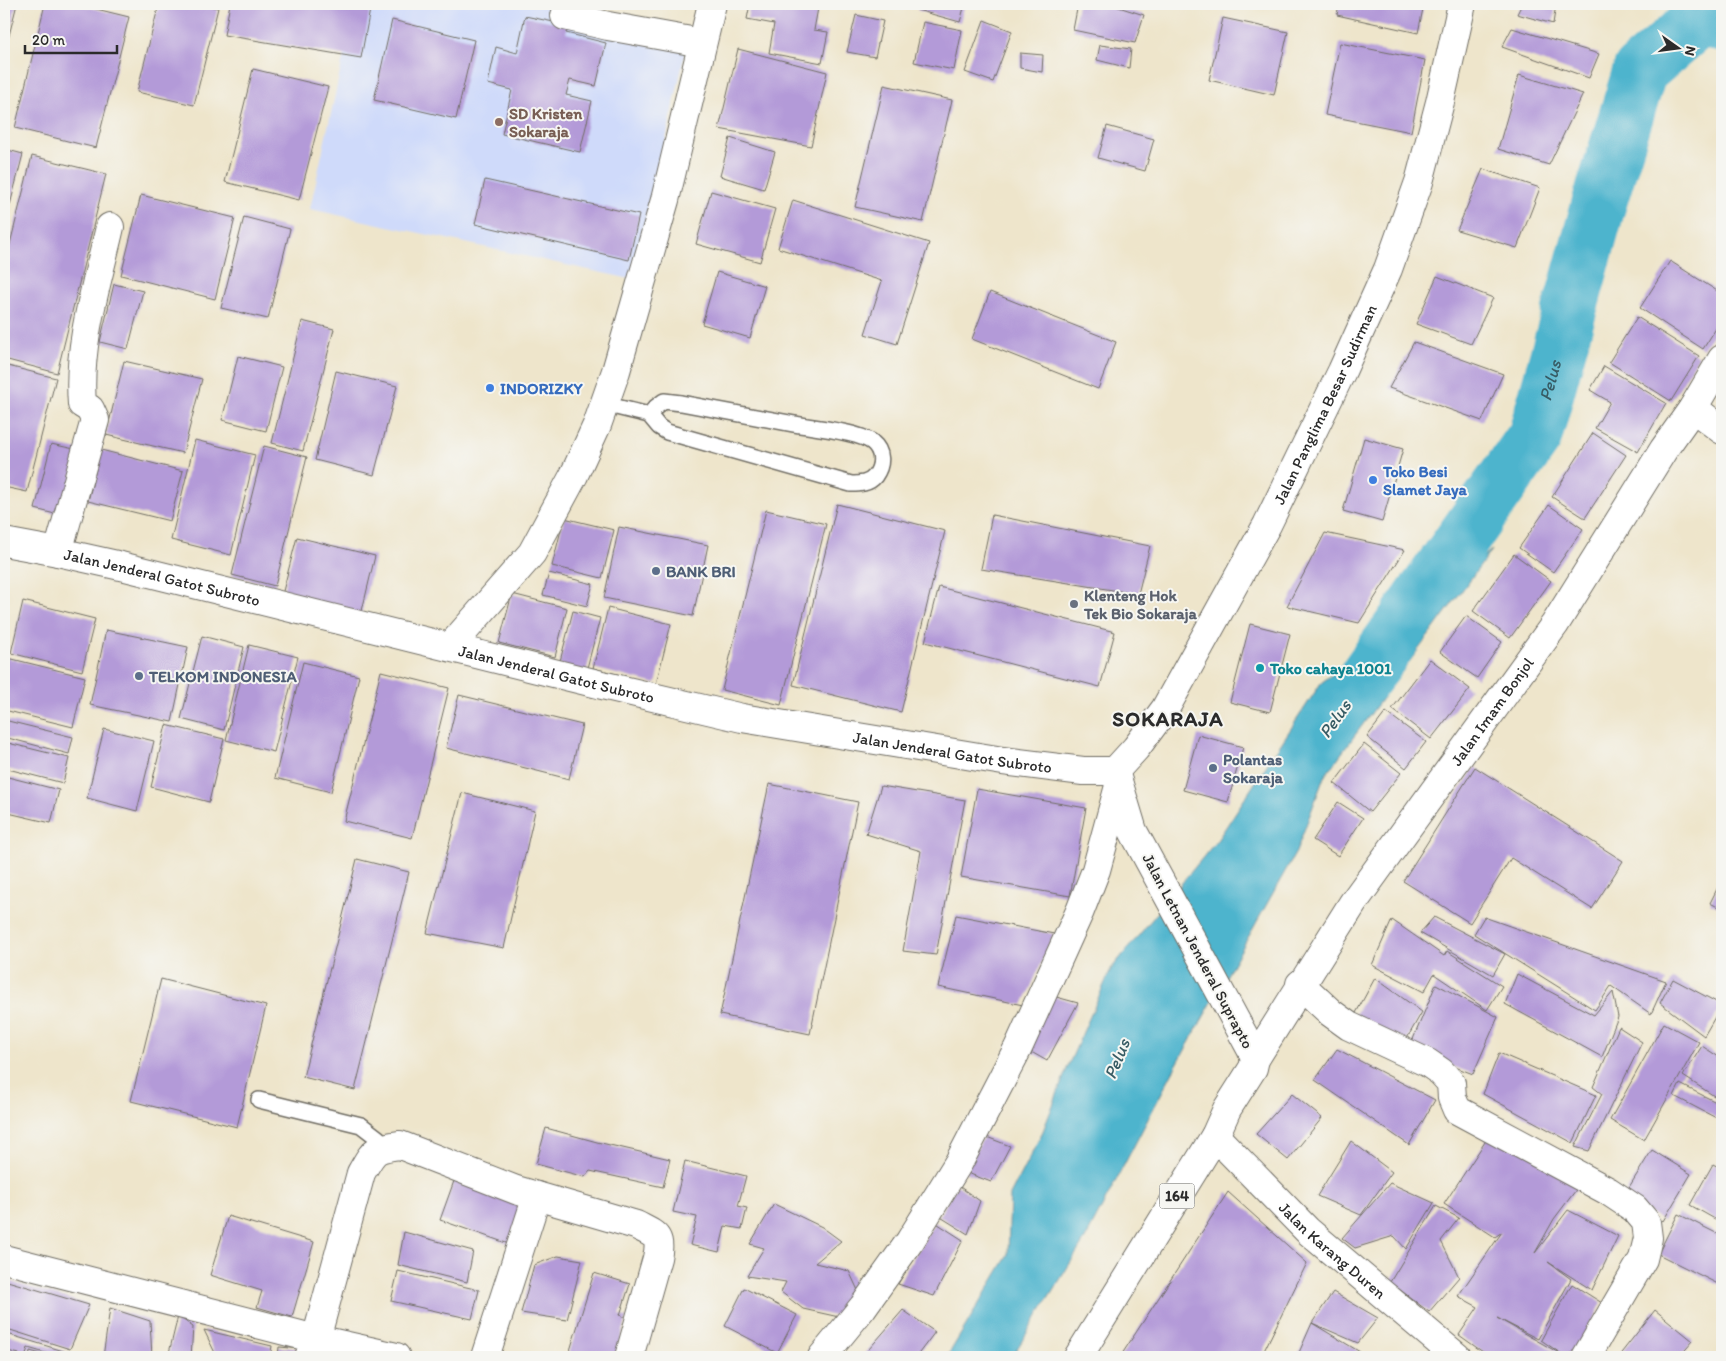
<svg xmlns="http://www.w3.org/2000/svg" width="1726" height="1361" viewBox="0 0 1726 1361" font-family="Itim,sans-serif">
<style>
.built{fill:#cfdafa}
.water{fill:#4eb4cd;stroke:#3c707c}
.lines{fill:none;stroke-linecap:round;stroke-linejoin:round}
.river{stroke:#4eb4cd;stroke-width:55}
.building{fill:#b39ad8}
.lane-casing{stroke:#6f6c63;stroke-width:18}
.street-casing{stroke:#6f6c63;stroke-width:30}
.secondary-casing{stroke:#6f6c63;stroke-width:30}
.primary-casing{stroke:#6f6c63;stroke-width:30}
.highway-casing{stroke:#6f6c63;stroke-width:30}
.lane{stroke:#fff;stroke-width:15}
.street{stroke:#fff;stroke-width:28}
.secondary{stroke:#fff;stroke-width:28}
.primary{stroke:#fff;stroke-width:28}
.highway{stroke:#fff;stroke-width:28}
.education-dot{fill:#8d6e63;stroke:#f6f6f2;stroke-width:2}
.shop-dot{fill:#3f7fe0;stroke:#f6f6f2;stroke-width:2}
.service-dot{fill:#5c6f8a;stroke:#f6f6f2;stroke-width:2}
.worship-dot{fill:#6b7280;stroke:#f6f6f2;stroke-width:2}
.culture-dot{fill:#0f9aa8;stroke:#f6f6f2;stroke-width:2}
.labels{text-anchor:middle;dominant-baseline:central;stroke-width:4;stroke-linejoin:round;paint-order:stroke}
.shield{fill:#f6f6f2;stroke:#686867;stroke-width:1}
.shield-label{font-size:15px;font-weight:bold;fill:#2b2b2b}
.education-label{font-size:16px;font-weight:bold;fill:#785e54;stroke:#f6f6f2;text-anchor:start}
.shop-label{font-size:16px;font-weight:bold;fill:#366cbe;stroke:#f6f6f2;text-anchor:start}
.street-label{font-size:16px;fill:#2b2b2b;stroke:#f6f6f2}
.service-label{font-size:16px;font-weight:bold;fill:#4e5e75;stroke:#f6f6f2;text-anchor:start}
.worship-label{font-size:16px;font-weight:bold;fill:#5b616d;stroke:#f6f6f2;text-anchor:start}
.culture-label{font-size:16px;font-weight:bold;fill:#0d838f;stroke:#f6f6f2;text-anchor:start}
.water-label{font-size:18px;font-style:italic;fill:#375b64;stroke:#f6f6f2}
.district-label{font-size:21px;font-weight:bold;letter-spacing:1px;fill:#2b2b2b;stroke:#f6f6f2}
</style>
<rect width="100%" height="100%" fill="#f6f6f2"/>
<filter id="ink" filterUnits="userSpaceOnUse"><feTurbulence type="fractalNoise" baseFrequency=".02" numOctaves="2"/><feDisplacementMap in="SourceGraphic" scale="10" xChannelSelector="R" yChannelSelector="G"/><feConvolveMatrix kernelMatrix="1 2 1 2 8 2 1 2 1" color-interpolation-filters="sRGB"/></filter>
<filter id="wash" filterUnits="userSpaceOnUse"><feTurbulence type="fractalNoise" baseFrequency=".0096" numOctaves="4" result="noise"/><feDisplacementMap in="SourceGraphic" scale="20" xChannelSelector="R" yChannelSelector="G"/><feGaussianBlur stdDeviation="1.12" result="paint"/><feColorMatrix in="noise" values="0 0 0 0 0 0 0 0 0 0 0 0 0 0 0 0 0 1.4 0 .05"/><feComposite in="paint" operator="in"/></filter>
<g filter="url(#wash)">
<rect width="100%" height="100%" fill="#eee5cb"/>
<polygon class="built" points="355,4 549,4 689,35 635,280 310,209"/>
<polygon class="water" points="1492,550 1324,777 1296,852 1171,1075 1087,1236 1012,1357 947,1357 1008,1255 1010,1195 1043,1131 1068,1066 1111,969 1218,839 1321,683"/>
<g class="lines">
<path class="river" id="s1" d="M1366,676L1535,436L1598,207L1640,71L1699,20L1722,24"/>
</g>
<g id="blocks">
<g class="building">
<polygon points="4,4 17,4 4,55"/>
<polygon points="45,4 76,4 129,17 96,148 15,128"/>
<polygon points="159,4 200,4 218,8 194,105 137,92"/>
<polygon points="230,4 371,4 361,58 224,35"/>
<polygon points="750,4 790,4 818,8 814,30 828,32 822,63 769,53 774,24 747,19"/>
<polygon points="919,4 965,4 960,22 917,10"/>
<polygon points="1078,4 1109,4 1144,15 1135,43 1073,30"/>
<polygon points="1339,4 1424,4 1418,33 1337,15"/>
<polygon points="1522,4 1556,4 1553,24 1517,14"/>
<polygon points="856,15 883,21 875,57 847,52"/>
<polygon points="525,16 568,25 566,33 606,43 596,86 570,80 566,95 592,101 580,152 502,134 512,90 488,84 496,47 517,53"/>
<polygon points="1223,18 1288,32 1274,95 1209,80"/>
<polygon points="392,20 474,40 456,119 374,100"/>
<polygon points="984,20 1012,31 993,82 965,72"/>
<polygon points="923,22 962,30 954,70 914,62"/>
<polygon points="1512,28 1599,54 1589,78 1502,47"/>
<polygon points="1340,43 1425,60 1411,132 1325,115"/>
<polygon points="1100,45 1131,49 1129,68 1097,60"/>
<polygon points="738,49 827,72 811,146 719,129"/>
<polygon points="1020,53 1043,55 1042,72 1020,68"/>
<polygon points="253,69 328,87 299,200 225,182"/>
<polygon points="1519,75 1583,94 1549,165 1498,149"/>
<polygon points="884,85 952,100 923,222 855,207"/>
<polygon points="1107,126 1154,139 1145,171 1098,158"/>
<polygon points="730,138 775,152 764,189 720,176"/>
<polygon points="4,149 23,154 10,205 4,203"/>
<polygon points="32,156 106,174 57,373 4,359 4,268"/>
<polygon points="1483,169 1540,188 1517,248 1457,230"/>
<polygon points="485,180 639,215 629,260 475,224"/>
<polygon points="711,191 775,209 760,262 696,244"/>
<polygon points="141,195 235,218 215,299 121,275"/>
<polygon points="793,200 929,243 897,344 865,334 882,281 778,248"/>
<polygon points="4,208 9,209 4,227"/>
<polygon points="244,217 290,229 268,319 221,308"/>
<polygon points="1670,261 1722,294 1722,319 1703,349 1640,308"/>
<polygon points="717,272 765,286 750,338 702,324"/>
<polygon points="1437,276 1493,298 1471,344 1416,324"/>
<polygon points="114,284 143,291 128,349 100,342"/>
<polygon points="990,292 1116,342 1098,389 972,339"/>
<polygon points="1637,317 1699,356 1671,401 1609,362"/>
<polygon points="302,321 334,329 303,451 272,443"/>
<polygon points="1414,342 1503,374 1482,421 1389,388"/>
<polygon points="238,356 282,367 266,431 222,420"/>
<polygon points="124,361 202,379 183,453 106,435"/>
<polygon points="4,365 56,378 27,492 4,487"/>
<polygon points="1604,366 1666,403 1638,452 1595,428 1610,402 1590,390"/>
<polygon points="336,371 397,386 374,475 315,460"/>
<polygon points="1593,433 1626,455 1585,518 1552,497"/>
<polygon points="1364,438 1403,449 1382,522 1343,511"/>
<polygon points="195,440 255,455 231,555 171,540"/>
<polygon points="51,444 79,450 63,516 35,509"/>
<polygon points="264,446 307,457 275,586 232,575"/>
<polygon points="101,450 183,471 170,521 88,501"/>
<polygon points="837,504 945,531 901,712 793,685"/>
<polygon points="1549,505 1583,529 1553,572 1519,548"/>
<polygon points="766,510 826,524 781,705 722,690"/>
<polygon points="992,515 1150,546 1138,594 981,569"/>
<polygon points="564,518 614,530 602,578 552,566"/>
<polygon points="619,527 708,545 693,616 604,598"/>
<polygon points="1325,533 1405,550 1359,623 1287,606"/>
<polygon points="297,537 375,556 361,615 282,595"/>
<polygon points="1514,554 1551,581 1510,638 1473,611"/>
<polygon points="549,573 593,584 587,606 543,595"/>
<polygon points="939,587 1115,632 1100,687 925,642"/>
<polygon points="512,594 567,608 555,657 499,643"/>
<polygon points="23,601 95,619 82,671 11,653"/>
<polygon points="608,608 671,624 656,684 593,668"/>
<polygon points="573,611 600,618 586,672 559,665"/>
<polygon points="1466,616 1502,642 1477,678 1440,652"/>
<polygon points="1250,624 1290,634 1270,712 1230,702"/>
<polygon points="106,630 188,647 172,722 90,705"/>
<polygon points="202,636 244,647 224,730 181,719"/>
<polygon points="249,645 298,657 274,752 226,740"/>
<polygon points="4,657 85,677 73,727 4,710"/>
<polygon points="1430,659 1470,689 1431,739 1392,709"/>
<polygon points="303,662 359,676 331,792 275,778"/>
<polygon points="381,671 449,688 412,838 344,821"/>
<polygon points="459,695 582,725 569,779 446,748"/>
<polygon points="1386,712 1426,742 1406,768 1367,737"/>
<polygon points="4,720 73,737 69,754 4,737"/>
<polygon points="166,725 224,739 209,802 151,787"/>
<polygon points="104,729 154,741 137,811 87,798"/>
<polygon points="1198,735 1243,747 1228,802 1183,790"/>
<polygon points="4,742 69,758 63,783 4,768"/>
<polygon points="1364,744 1401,773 1370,812 1334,783"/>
<polygon points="1475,767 1623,861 1592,909 1511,858 1470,923 1403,881"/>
<polygon points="4,776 59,790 51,823 4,812"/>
<polygon points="769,784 858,802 810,1034 720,1015"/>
<polygon points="881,786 965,800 936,955 903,951 921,851 866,834"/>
<polygon points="977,789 1086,808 1070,896 961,877"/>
<polygon points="462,793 535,811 504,948 427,933"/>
<polygon points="1338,802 1363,818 1338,856 1313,840"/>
<polygon points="357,859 409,872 355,1090 303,1077"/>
<polygon points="1722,879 1722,909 1710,903"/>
<polygon points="956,915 1054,934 1023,1005 938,987"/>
<polygon points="1434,917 1505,954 1493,975 1420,933"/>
<polygon points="1484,917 1666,981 1651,1014 1611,986 1595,1010 1474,934"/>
<polygon points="1392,920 1444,956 1447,951 1502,986 1487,1010 1434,974 1424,992 1372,965"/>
<polygon points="1517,974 1594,1015 1613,992 1618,1017 1602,1057 1505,1004"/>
<polygon points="1375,978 1422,1012 1401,1049 1350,1024"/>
<polygon points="161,979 266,1006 237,1127 131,1101"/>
<polygon points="1673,979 1722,1005 1704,1036 1660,1003"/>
<polygon points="1436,984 1498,1017 1473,1074 1409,1049"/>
<polygon points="1049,995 1078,1003 1047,1061 1026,1049"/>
<polygon points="1664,1023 1699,1042 1644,1140 1610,1120"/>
<polygon points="1619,1027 1642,1042 1589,1151 1575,1147 1602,1094 1593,1087"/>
<polygon points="1702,1046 1722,1059 1722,1101 1683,1076"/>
<polygon points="1337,1049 1435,1100 1409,1145 1315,1080"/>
<polygon points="1499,1053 1596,1095 1573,1143 1483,1094"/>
<polygon points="1680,1084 1722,1105 1722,1121 1674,1096"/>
<polygon points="1292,1094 1322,1118 1288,1160 1256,1134"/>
<polygon points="546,1128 597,1142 670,1159 663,1187 590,1171 585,1177 536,1164"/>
<polygon points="984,1136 1010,1146 991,1182 965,1172"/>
<polygon points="1489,1136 1585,1178 1554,1219 1535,1253 1568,1210 1618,1236 1592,1290 1548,1262 1571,1279 1538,1339 1497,1318 1566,1357 1490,1357 1459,1335 1478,1307 1458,1296 1502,1232 1495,1237 1444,1204"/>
<polygon points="1351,1141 1392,1172 1361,1215 1317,1196"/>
<polygon points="1652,1150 1691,1174 1663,1221 1623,1197"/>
<polygon points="685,1161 746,1176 738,1206 747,1208 742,1229 725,1226 719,1252 690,1245 697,1217 673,1212"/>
<polygon points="1713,1164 1722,1169 1722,1223 1690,1205"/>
<polygon points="454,1181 523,1205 509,1244 440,1220"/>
<polygon points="1390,1183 1434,1203 1406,1249 1394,1236 1355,1248 1342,1238"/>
<polygon points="957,1185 980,1201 968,1234 939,1216"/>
<polygon points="1228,1192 1307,1263 1261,1357 1120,1357"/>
<polygon points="774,1204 822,1227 841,1241 815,1263 849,1271 862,1299 848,1319 803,1309 781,1292 786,1282 747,1276 764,1248 750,1244"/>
<polygon points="1436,1206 1459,1218 1441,1241 1459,1277 1429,1312 1390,1282"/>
<polygon points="1678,1214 1722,1236 1722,1286 1658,1254"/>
<polygon points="228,1216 314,1242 292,1317 257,1307 262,1291 210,1275"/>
<polygon points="935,1222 963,1240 934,1296 898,1284"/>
<polygon points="404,1232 473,1251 467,1282 398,1265"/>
<polygon points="558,1256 582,1260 567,1320 521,1313 534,1265"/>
<polygon points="398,1271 479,1290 472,1319 391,1301"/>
<polygon points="594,1273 630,1284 620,1315 627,1318 615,1357 568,1357"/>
<polygon points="4,1280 89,1305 70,1349 4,1328"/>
<polygon points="1572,1284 1602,1303 1573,1357 1566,1357 1541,1340"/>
<polygon points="744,1288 797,1315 777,1353 725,1326"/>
<polygon points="1333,1292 1378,1318 1358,1343 1312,1323 1360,1352 1357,1357 1297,1357 1312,1323"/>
<polygon points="110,1308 150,1321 152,1357 103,1357"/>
<polygon points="903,1310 935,1332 916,1357 862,1357"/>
<polygon points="1655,1310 1693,1341 1679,1357 1618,1357"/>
<polygon points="178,1316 193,1327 191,1357 168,1357"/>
<polygon points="204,1330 272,1346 270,1357 217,1357"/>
<polygon points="4,1333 70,1353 69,1357 59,1357 28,1348 25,1357 18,1357 19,1354 4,1350"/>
<polygon points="279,1347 302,1349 299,1357 278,1357"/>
<polygon points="30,1351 52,1357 29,1357"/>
</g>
</g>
</g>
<g filter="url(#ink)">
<use href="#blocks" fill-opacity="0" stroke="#6f6c63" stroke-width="1"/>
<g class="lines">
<defs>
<g id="lane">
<path d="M604,404L649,415L659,427L667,432L851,484C859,484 869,484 875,476C883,465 883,451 872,442C859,432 812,427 794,424C756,417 718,410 681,403L664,401L656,407L649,415"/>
<polyline points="259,1100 361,1125 378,1138 382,1147"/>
</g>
<g id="street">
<polyline points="565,16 608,26 702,43"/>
<polyline points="1693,408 1722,430"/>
<path d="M58,552L95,420L90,409L82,404C77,345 97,284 110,227"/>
<polyline points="450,647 532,553 574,475 597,425 616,371 665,200 712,4"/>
<polyline points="1300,984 1331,1013 1349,1026 1428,1063 1441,1072 1451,1083 1452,1098 1457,1110 1608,1191 1635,1209 1646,1222 1648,1238 1643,1259 1586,1357"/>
<polyline points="4,1259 316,1339 396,1357"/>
<path d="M309,1357L316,1339L361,1173C374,1151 373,1148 400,1145L516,1190L636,1225C655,1235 662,1235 657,1258L629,1357"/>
<polyline points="485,1357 537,1196"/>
<polyline points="822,1357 863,1307 910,1241 959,1162 1018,1048 1080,911 1096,870 1119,786"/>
</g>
<g id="secondary">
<path id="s2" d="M1255,1059L1353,903L1555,624L1664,449L1693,408L1722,359"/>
<path id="s3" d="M1215,1136L1308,1231L1457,1357"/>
</g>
<polyline id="primary" points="1078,1357 1215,1136 1227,1109 1253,1068 1255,1059 1251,1049 1133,831 1115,771"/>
<g id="highway">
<path id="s4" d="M4,542L58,552L121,566L606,686L742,718L1003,761L1083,771H1115L1136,748L1165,709L1267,525L1342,371L1388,269L1419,182L1440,102L1462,4"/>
</g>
</defs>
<use href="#lane" class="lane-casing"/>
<use href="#street" class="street-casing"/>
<use href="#secondary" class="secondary-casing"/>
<use href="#primary" class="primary-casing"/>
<use href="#highway" class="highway-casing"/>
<use href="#lane" class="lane"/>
<use href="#street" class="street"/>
<use href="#secondary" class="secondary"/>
<use href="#primary" class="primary"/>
<use href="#highway" class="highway"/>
</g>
</g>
<circle class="education-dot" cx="499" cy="122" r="5"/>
<g class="shop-dot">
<circle cx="490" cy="388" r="5"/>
<circle cx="1373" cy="480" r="5"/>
</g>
<g class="service-dot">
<circle cx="656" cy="571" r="5"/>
<circle cx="139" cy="676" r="5"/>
<circle cx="1213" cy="768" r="5"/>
</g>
<circle class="worship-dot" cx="1074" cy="604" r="5"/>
<circle class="culture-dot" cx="1260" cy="668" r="5"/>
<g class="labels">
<rect class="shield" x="1159.5" y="1183.5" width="35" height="25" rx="4"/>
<g class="shield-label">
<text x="1177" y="1196">164</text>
</g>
<g class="education-label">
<text x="509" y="113">SD Kristen<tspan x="509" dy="18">Sokaraja</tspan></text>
</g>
<g class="shop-label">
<text x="500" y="388">INDORIZKY</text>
<text x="1383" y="471">Toko Besi<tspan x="1383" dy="18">Slamet Jaya</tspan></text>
</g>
<g class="street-label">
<text stroke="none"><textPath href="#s4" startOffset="1560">Jalan Panglima Besar Sudirman</textPath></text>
<text stroke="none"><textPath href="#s4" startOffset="162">Jalan Jenderal Gatot Subroto</textPath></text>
<text stroke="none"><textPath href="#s4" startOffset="568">Jalan Jenderal Gatot Subroto</textPath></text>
<text stroke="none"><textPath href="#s2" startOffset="421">Jalan Imam Bonjol</textPath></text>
<text stroke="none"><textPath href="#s4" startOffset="972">Jalan Jenderal Gatot Subroto</textPath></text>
<text transform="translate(1198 951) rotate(62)">Jalan Letnan Jenderal Suprapto</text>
<text stroke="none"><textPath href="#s3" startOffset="164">Jalan Karang Duren</textPath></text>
</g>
<g class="service-label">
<text x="666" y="571">BANK BRI</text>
<text x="149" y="676">TELKOM INDONESIA</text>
<text x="1223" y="759">Polantas<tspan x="1223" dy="18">Sokaraja</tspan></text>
</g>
<g class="worship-label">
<text x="1084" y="595">Klenteng Hok<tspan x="1084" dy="18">Tek Bio Sokaraja</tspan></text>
</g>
<g class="culture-label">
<text x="1270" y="668">Toko cahaya 1001</text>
</g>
<g class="water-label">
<text stroke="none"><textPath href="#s1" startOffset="351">Pelus</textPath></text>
<text transform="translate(1335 719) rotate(-55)">Pelus</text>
<text transform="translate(1117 1059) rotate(-68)">Pelus</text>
</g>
<g class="district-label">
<text x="1168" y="718">SOKARAJA</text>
</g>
</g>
<rect width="1726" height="1361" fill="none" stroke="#f6f6f2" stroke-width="20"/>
<g transform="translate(1678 48) rotate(104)" stroke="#f6f6f2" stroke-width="4" paint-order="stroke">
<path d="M0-4L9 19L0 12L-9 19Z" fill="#2b2b2b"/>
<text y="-8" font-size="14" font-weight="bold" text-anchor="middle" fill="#2b2b2b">N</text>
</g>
<path d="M25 45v8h92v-8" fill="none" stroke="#2b2b2b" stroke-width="2.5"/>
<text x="32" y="45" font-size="15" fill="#2b2b2b" stroke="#f6f6f2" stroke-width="4" paint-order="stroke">20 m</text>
</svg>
